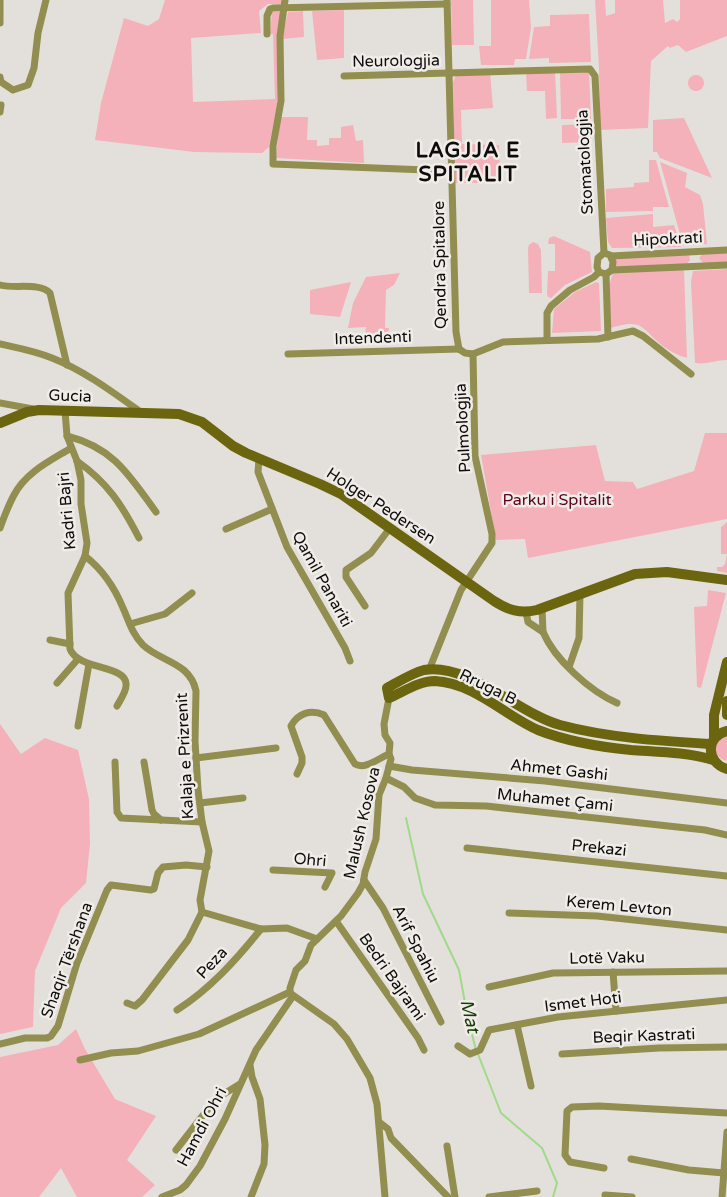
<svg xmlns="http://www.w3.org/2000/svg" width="727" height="1197" viewBox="0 0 727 1197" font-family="'Varela Round',sans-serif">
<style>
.green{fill:#f4b1b9}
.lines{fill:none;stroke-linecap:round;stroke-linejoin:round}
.stream{stroke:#a0da89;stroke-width:2}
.street{stroke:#918e50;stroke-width:7}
.secondary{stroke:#6a650e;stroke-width:10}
.labels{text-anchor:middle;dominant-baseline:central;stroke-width:5;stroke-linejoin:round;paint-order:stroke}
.street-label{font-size:16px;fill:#0e0c0b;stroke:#f0ede9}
.park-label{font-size:16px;fill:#5e0021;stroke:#f0ede9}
.water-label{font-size:18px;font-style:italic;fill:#183c04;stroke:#f0ede9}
.district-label{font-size:21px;font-weight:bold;letter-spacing:1px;fill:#0e0c0b;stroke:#f0ede9}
</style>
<rect width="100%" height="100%" fill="#e3e0db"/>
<g class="green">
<polygon points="165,0 282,0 282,4 268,4 259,11 261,33 191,38 193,102 275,99 273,34 270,34 272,12 281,12 277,104 269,147 262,153 194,152 95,140 101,103 124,18 148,26 159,19"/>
<polygon points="451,0 473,0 474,45 452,45"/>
<polygon points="491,0 529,0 531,28 526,59 515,59 514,65 481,65 479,46 491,46"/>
<polygon points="595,0 605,0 606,16 615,13 615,0 663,0 665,23 673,19 677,22 680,19 680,0 727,0 727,36 686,52 678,45 670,48 668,46 651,61 648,128 600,130 599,67"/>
<polygon points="344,10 344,58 317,60 312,11"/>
<polygon points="303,11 304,37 282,39 288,12"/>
<polygon points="589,14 591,62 549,63 549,58 529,59 534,27 550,26 550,15"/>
<polygon points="555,71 557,118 546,119 545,91 527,91 526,72"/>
<polygon points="589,71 591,119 561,119 560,72"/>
<polygon points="490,72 493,108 461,110 462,144 499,145 500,175 496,175 497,183 455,183 453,82 455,77 459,74"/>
<circle cx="696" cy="83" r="8"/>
<polygon points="280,117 308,117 307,140 317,140 317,146 329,145 329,138 341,138 341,127 353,125 356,141 363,140 364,163 276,158"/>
<polygon points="684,118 712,178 660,158 657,152 653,152 653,120"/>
<polygon points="591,124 591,142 562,143 562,125"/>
<polygon points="649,160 656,160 669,207 653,207 653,211 606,212 606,189 634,187 634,183 649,182"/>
<polygon points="660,162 687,173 685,187 700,195 703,204 707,244 683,245"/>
<polygon points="653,214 653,227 674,225 681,247 612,248 608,242 606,218"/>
<polygon points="554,236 590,252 592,272 565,285 551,298 548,297 547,294 548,271 555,271 555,244 548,244 549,238"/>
<polygon points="533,242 538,244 541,250 542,293 529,293 528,248 529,245"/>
<polygon points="727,252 727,262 703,263 699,258 703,253"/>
<polygon points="689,255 690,260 687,264 616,267 615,257"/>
<path d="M684,269L687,358C676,355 665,349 656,340C650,335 645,328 638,325C629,322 618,326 610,328L609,285L614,271Z"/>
<path d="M727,269V360C716,360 706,365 695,363L691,282L693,271Z"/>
<polygon points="400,273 394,285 386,290 385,328 389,328 388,335 365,334 366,327 348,328 353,303 366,277"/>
<polygon points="351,282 340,317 310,314 310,290"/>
<polygon points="596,282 599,283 601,331 552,333 554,309 575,292"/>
<polygon points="705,433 727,433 727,519 528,558 525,539 496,540 481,455 596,445 605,481 633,482 637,489 694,471"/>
<polygon points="727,522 727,573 717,571 717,567 722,567 725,564 727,554 721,554 721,527"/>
<polygon points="708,590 726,593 701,688 697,687 694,607 707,606"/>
<polygon points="0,724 21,754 45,738 78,750 89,799 90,844 86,883 61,908 35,971 33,1027 0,1034"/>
<path d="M727,736V761C719,759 711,751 717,742C718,739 724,737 727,736Z"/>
<polygon points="76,1029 85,1049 115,1099 156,1116 127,1160 155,1185 142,1197 77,1197 61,1168 39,1197 0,1197 0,1057 58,1045"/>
</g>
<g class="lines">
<g class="stream">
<polyline points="406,818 423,894 459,970 468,1019 476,1050"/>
<polyline points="478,1054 501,1113 542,1148 557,1183 553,1197"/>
</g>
<g class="street">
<polyline points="285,0 280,36 281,101 273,146 273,164 452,171"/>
<polyline points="447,0 456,332 459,349"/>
<polyline points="0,23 0,0"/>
<polyline points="267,34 267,16 270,9 273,8 447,4"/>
<polyline points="344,76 590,69 595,76 604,253"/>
<polyline points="0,77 1,82 13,90 28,85 34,68 38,33 46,0"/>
<polyline points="0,112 1,105"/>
<polygon points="604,253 610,255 613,262 612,270 606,274 599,272 597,267 598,258"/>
<polyline points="611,256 727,250"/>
<polyline points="612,270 727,265"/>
<polyline points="606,274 608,337"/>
<path d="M0,285C14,289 40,282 50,293L67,365"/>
<polyline points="547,340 547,313 551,306 570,290 594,277 599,272"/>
<path d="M0,344C18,348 35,351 52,358C85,371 114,393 142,413"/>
<polyline points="459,349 465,353 473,354 503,342 598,339 633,331 643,336 691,374"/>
<polyline points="288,354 459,349"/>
<polyline points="0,403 33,409"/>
<path d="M65,411L67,436L77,461L81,480V504L87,543L85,556L68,593L70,649C78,670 126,665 126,684C127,691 120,700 117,706"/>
<path d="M67,436C114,448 129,475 156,512"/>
<polyline points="259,459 258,472 287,547 345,648 350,661"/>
<path d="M77,461C108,483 122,505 139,538"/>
<path d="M0,528C4,517 8,506 14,495C26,472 50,461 71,448"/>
<polyline points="226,529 272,509"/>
<path d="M85,556C103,570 114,586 123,608C129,621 132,634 143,645C161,662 190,662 196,691L195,741L198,790L202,822L209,851L200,900L202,912L188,940L142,1000L135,1006L127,1003"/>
<polyline points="365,606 346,577 346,570 371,553 390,528"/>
<polyline points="526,612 528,622 543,632 542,608"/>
<polyline points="130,624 165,614 192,593"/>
<path d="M543,632C555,660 590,691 617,703"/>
<polyline points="50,640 70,644"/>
<polyline points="569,667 579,638 580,594"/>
<polyline points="429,670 461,590 492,543 492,534 475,456 473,354"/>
<polyline points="57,683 78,659"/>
<polyline points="78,726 89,664"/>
<polyline points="196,758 276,748"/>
<polyline points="115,762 117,812 121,818 202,822"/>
<polyline points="144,762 152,810 154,814 161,820"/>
<polyline points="389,766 412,770 545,781 727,803"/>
<path d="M297,774L302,763V757L291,726C298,713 311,709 324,715L355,764C365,770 379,758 389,754"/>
<polyline points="386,778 404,787 415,798 435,805 486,806 705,830 727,835"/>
<polyline points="200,803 243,798"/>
<polyline points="467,848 727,876"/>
<polyline points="273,870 332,873 325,887"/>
<polyline points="364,880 383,908 441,1022"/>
<polyline points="202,912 261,929 287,928 317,939"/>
<polyline points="509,913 597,916 727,930"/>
<polyline points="336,921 418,1038 424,1050"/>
<polyline points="613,972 616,1011"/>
<polyline points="489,987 553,973 727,971"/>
<polyline points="290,992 290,988 296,970 305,961 311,945 341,916 358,893 363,884 365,872 376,839 379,795 386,778 391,759 389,754 390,743 385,735 384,724 389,698"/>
<polyline points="290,993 334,1024 340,1031 347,1039 370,1078 377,1104 385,1197"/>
<path d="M177,1010C210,989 236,960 261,929"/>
<polyline points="517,1025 531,1086"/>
<polyline points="0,1044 25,1038 47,1038 51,1036 58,1026 77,963 107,890 111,885 151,890 154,889 158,873 163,867 186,865 207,867"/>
<polyline points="458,1046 470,1054 480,1050 489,1030 558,1017 727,1000"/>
<polyline points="562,1054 659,1048 727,1047"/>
<polyline points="80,1060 111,1053 138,1051 199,1034 290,992"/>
<polyline points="250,1065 252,1077 260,1099 265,1145 264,1164 251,1197"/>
<polyline points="379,1122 388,1129 391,1138 448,1197"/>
<polyline points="447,1146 455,1197"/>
<polyline points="176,1150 211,1105 219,1097 240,1084"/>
<polyline points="631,1159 689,1170 724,1173"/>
<polyline points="604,1168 570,1162 565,1155 567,1111 572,1107 599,1106 727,1113"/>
<polyline points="605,1195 632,1197"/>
<polyline points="162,1197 180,1190 186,1185 200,1166 225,1119 256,1050 293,996"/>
<polyline points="489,1197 537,1191"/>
<polyline points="722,1197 727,1132"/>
</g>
<g class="secondary">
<path d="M0,423L27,412L39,410L179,414L202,422L233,446L246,453L320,484L341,494L494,601C508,610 520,614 537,610L635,574L667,572L727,580"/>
<polyline points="727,701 727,715"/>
<path d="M727,731C705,736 706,763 727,769"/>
<polyline points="714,739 714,715 727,662"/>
<path d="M711,744C661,741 609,738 560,725C519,714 468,662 424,670C412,673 398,682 387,688L389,698C403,692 419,681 435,681C474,683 504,715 538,730C566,741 600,747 631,750C659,752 686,752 713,760"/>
</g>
</g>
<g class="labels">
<g class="street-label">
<text transform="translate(396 61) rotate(-1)">Neurologjia</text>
<text transform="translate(585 162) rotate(-93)">Stomatologjia</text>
<text transform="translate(668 239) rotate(-3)">Hipokrati</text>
<text transform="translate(440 265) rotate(-91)">Qendra Spitalore</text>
<text transform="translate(373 338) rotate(-2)">Intendenti</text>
<text transform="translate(70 396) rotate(2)">Gucia</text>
<text transform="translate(463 428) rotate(-93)">Pulmologjia</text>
<text transform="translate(381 506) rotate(33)">Holger Pedersen</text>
<text transform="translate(67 511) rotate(-95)">Kadri Bajri</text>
<text transform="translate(322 579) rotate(61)">Qamil Panariti</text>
<text transform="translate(488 687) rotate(26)">Rruga B</text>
<text transform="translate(185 756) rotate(-93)">Kalaja e Prizrenit</text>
<text transform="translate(559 770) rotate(6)">Ahmet Gashi</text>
<text transform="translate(555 800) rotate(6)">Muhamet Çami</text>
<text transform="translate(362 823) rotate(-77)">Malush Kosova</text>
<text transform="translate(599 848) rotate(6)">Prekazi</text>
<text transform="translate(310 860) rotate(5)">Ohri</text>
<text transform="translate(619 906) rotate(5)">Kerem Levton</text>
<text transform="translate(416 944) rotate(63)">Arif Spahiu</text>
<text transform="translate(607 958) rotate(-1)">Lotë Vaku</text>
<text transform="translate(67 960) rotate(-70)">Shaqir Tërshana</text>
<text transform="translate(212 963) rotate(-47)">Peza</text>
<text transform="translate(392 977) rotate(55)">Bedri Bajrami</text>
<text transform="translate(583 1002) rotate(-7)">Ismet Hoti</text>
<text transform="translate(644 1036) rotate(-2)">Beqir Kastrati</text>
<text transform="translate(202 1127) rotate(-62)">Hamdi Ohri</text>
</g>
<g class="park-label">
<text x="557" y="500">Parku i Spitalit</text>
</g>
<g class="water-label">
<text transform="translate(470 1016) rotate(77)">Mat</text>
</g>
<g class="district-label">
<text x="468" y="150">LAGJJA E<tspan x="468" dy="24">SPITALIT</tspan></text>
</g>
</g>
</svg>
